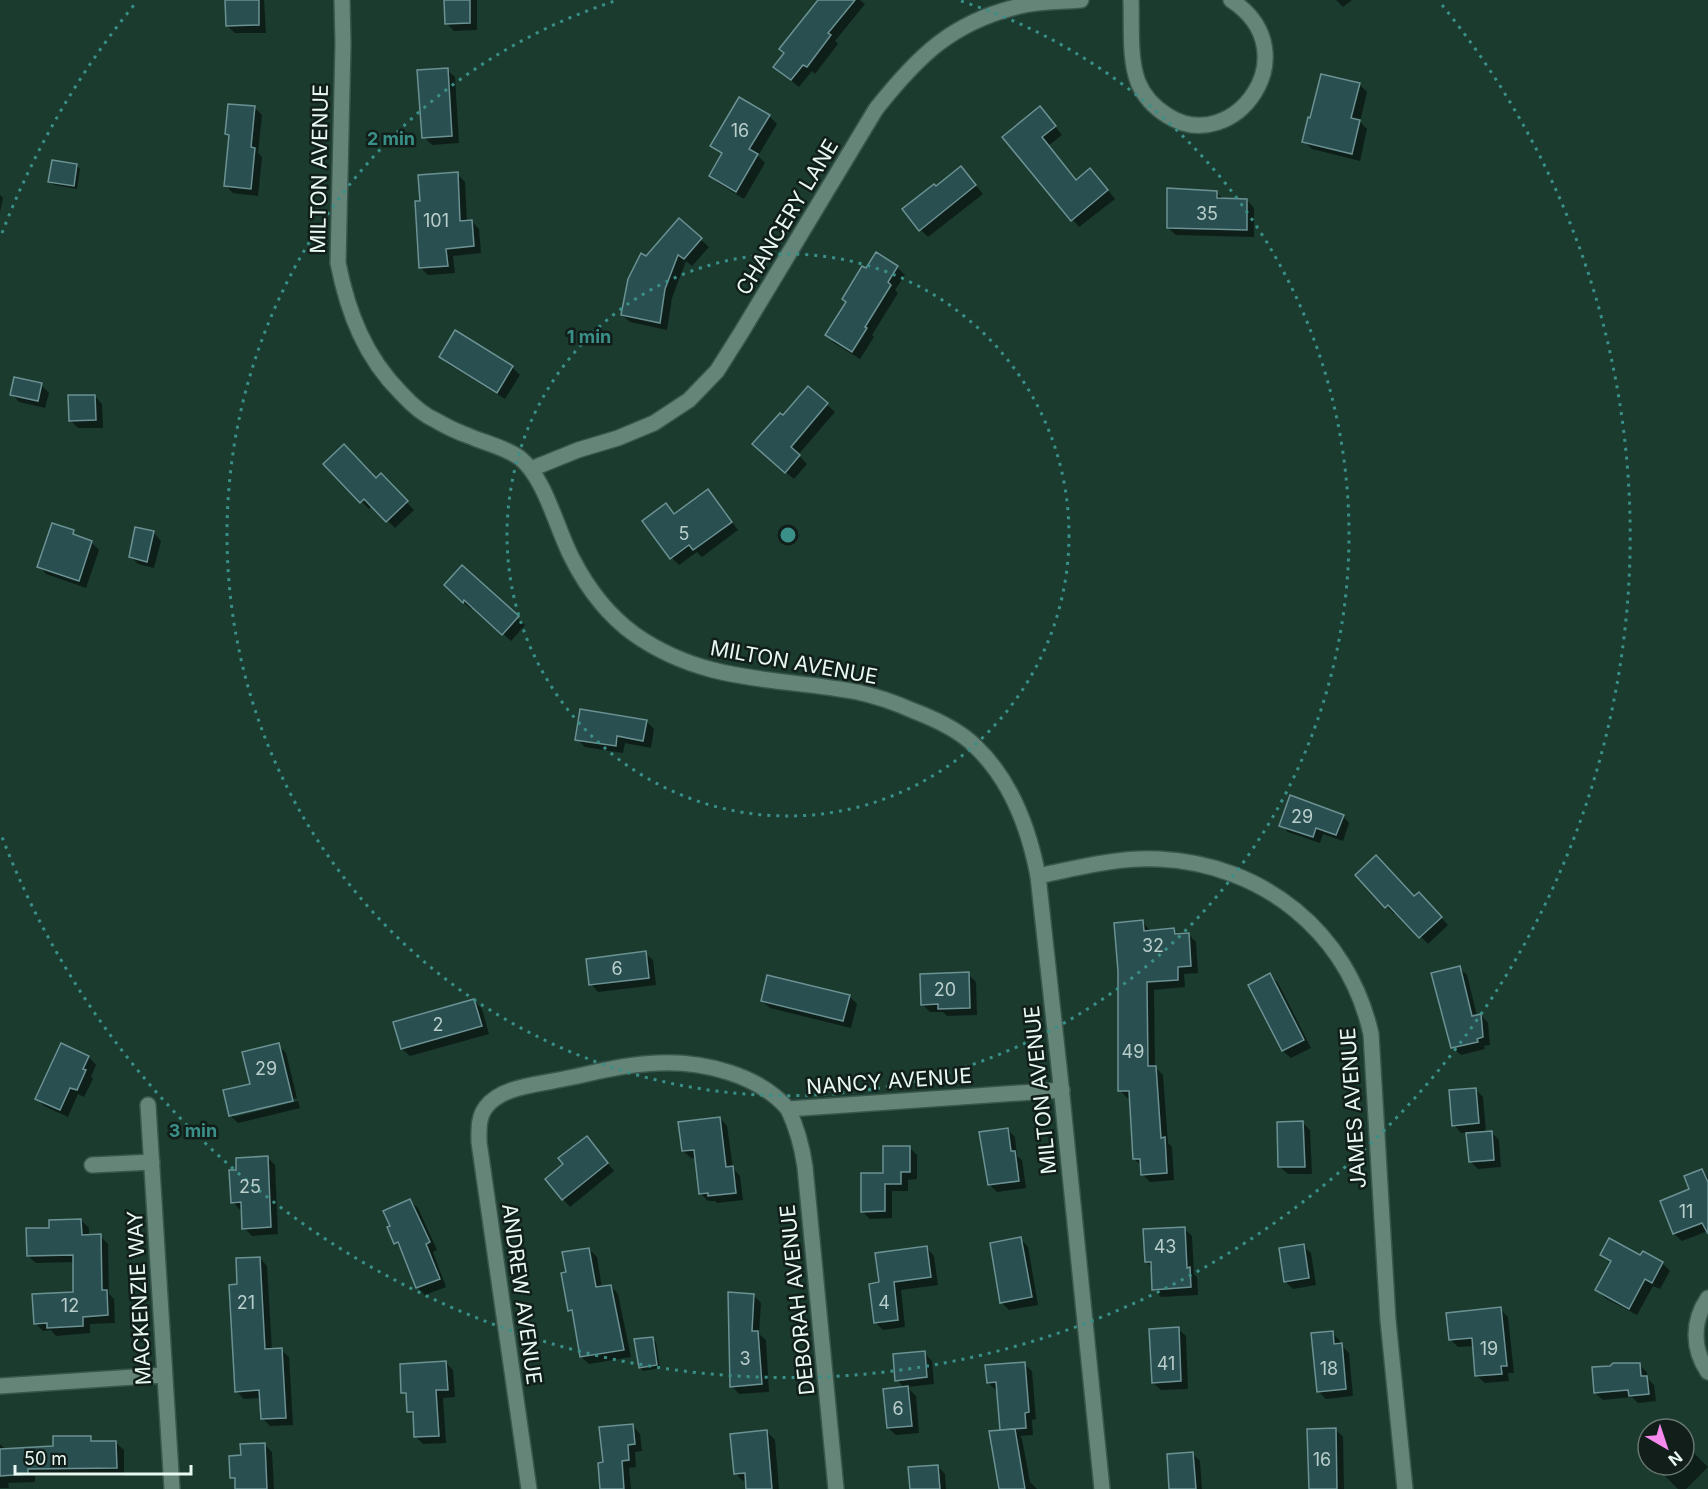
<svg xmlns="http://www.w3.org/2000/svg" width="1708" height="1489" viewBox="0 0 1708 1489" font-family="Inter,sans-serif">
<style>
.shadow{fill:#0007}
.building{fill:#2a4f51;stroke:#6b9193;stroke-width:1.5}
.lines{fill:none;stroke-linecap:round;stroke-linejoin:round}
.minor-casing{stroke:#39554c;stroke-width:18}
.minor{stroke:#648577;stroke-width:15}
.ring{fill:none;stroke:#3a9088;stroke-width:3;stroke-dasharray:3 6}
.labels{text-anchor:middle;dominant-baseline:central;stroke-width:5;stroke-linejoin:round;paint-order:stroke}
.number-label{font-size:18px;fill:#b8ceca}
.street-label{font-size:21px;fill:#e8f9f2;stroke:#111e19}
.centre{fill:#3a9088;stroke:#111e19;stroke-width:3}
.ring-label{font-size:18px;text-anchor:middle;font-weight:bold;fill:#3a9088;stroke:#111e19;stroke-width:5;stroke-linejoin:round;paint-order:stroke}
</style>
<rect width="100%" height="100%" fill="#1b3b2f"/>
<g class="shadow">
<polygon points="227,0 264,0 266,33 235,33 227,26"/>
<polygon points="446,0 477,0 477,30 454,31 446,23"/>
<polygon points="819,0 860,0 865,4 835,41 838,44 815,74 812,71 799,87 783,74"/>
<polygon points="1336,0 1352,0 1343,7"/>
<polygon points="447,70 455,77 459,143 432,145 424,137"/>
<polygon points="1359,84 1367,92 1360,122 1367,129 1360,161 1312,149 1304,141"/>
<polygon points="254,107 262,115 258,153 262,157 258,196 233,193 226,186 230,137 227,134"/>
<polygon points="769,116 777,124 758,156 765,163 744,199 718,183 711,176 723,155 712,145"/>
<polygon points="1047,116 1062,135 1048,146 1077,181 1098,178 1115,199 1079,227 1004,137"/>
<polygon points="54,162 77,166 80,169 77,189 54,185 50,181"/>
<polygon points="457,174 465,182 467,222 471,221 479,229 481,253 453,256 455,273 428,275 421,268 422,202"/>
<polygon points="968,176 983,194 928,237 921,230 936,188"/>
<polygon points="1216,192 1224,200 1247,200 1254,208 1254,237 1176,235 1168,228"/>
<polygon points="0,195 3,198 0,212"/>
<polygon points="679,220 709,247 692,266 686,261 672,298 667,330 630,322 622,315 646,258"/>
<polygon points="897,267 905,275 895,290 898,293 872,335 874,337 860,359 834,343 827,335 866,270"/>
<polygon points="441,357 512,367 520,375 505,399 448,364"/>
<polygon points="41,385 49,393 45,408 19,402 12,394"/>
<polygon points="808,388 835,412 798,455 807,464 794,479 762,452 783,417"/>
<polygon points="95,396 102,404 103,428 78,428 70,420"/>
<polygon points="325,464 377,480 381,476 414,510 395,528 372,505 369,509"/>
<polygon points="708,491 738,530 702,557 697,552 679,565 672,558 675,515"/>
<polygon points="73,532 79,537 91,542 99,550 86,588 46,574 39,566"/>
<polygon points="154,533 161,541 154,568 138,564 130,556"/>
<polygon points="462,567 525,625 511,641 473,607 471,609 453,593"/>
<polygon points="646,721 654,729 651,748 625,743 623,753 585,747 577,739"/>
<polygon points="1343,816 1349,823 1343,841 1323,834 1320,843 1288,832 1281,825"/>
<polygon points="1357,875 1426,902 1448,925 1428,944 1397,912 1394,914"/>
<polygon points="1143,922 1151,932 1174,930 1179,935 1188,934 1196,942 1198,973 1184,974 1185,987 1154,990 1155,1067 1163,1075 1168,1143 1172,1147 1174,1180 1150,1182 1142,1174 1142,1166 1134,1159 1131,1098 1127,1098 1120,1090"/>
<polygon points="645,953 653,960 656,985 598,992 591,984"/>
<polygon points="1459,968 1467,975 1477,1016 1481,1015 1488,1023 1490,1045 1484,1046 1485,1049 1461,1055 1453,1048"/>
<polygon points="968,974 976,982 977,1015 947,1016 943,1012 930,1012 922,1004"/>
<polygon points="1270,975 1278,983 1311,1048 1291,1058 1283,1051 1250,985"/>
<polygon points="849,996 857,1004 851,1028 770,1008 762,1001"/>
<polygon points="474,1001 482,1009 489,1034 410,1056 402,1049"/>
<polygon points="61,1045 89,1057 96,1065 91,1077 93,1079 84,1097 78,1094 68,1117 44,1106 37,1099"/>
<polygon points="278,1045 286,1053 297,1098 234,1114 234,1117 298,1101 300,1108 238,1123 231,1116 225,1091 252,1085"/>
<polygon points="1475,1089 1483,1097 1486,1133 1491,1132 1499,1140 1501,1167 1478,1169 1470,1161 1468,1132 1461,1133 1454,1125"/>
<polygon points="720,1118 727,1126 733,1168 740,1176 743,1200 717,1203 715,1201 708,1201 701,1194 697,1158 691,1158 683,1151"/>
<polygon points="1303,1123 1310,1130 1312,1174 1288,1174 1280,1167"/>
<polygon points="1008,1130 1015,1137 1017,1156 1022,1160 1026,1188 997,1192 989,1184"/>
<polygon points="594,1146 614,1171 570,1207 563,1199 565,1164"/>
<polygon points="909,1147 917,1155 917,1179 908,1180 908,1191 892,1191 892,1218 870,1219 862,1211 885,1174"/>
<polygon points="267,1157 275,1165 278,1234 252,1236 244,1228 243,1210 240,1210 233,1202 237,1171"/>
<polygon points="1701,1170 1708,1177 1708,1231 1682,1241 1674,1234 1662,1202 1691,1190"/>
<polygon points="410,1201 418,1208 437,1250 433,1252 446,1287 425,1295 418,1288 403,1251 396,1243"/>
<polygon points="81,1220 89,1228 89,1236 100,1236 108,1244 109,1294 114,1299 115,1323 90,1324 90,1333 56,1336 51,1330 43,1331 35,1323 74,1293 75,1262 36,1263 28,1256 51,1229"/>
<polygon points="1184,1229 1192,1236 1194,1274 1197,1277 1198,1295 1161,1297 1154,1289 1153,1268 1146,1262"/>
<polygon points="1021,1239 1028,1247 1038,1305 1009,1310 1001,1302"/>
<polygon points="1303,1246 1311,1253 1316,1285 1293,1289 1285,1281"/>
<polygon points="927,1248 934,1256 938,1285 901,1290 905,1327 883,1330 875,1322 881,1284"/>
<polygon points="589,1249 597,1257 602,1288 611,1286 618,1294 631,1357 589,1364 581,1357 574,1315 569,1310"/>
<polygon points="1602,1254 1641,1257 1662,1263 1670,1271 1660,1289 1653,1286 1637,1315 1605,1298 1597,1290 1612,1263"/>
<polygon points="260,1258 267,1266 272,1350 281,1350 289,1357 293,1425 270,1426 262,1418 261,1398 244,1399 236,1391 239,1286"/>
<polygon points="753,1295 761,1303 759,1334 766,1340 769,1392 739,1394 732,1386"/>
<polygon points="1500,1309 1508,1317 1514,1373 1508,1373 1509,1381 1485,1383 1477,1376 1474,1346 1458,1347 1450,1339"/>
<polygon points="1178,1329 1186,1336 1188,1389 1161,1390 1153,1383"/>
<polygon points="1332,1333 1340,1341 1341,1345 1349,1353 1353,1396 1326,1399 1318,1391"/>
<polygon points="652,1338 656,1342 660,1368 643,1371 640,1368"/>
<polygon points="924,1353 932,1361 934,1384 907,1387 916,1396 919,1433 896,1435 888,1428 905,1388 897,1380"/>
<polygon points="445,1362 453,1370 455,1397 443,1398 446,1443 423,1444 416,1437 414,1417 409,1411 408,1397 403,1392"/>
<polygon points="1024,1364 1032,1371 1036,1419 1032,1420 1033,1435 1020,1436 1022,1439 1030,1482 1037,1489 997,1489 1000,1487 1003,1431 1001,1429 998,1390 996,1390 988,1383"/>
<polygon points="1618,1364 1639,1365 1647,1372 1647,1378 1654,1385 1656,1401 1638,1403 1632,1397 1603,1400 1595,1393 1593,1369"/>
<polygon points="633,1426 640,1434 642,1451 635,1452 636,1467 629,1468 631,1489 601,1489 604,1464"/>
<polygon points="1335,1429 1343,1437 1344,1489 1311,1489"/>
<polygon points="767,1432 775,1440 779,1489 748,1489 747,1480 743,1481 735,1473"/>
<polygon points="90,1437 96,1443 116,1443 124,1450 124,1476 35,1476 35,1482 8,1483 9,1488 0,1488 0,1444 6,1450 54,1448"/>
<polygon points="1684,1443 1708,1467 1686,1489 1678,1489 1654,1465 1684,1465"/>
<polygon points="264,1444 272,1452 274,1489 237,1489 236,1482 232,1477 243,1456"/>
<polygon points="1648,1445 1648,1458 1641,1451"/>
<polygon points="1193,1454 1200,1461 1202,1489 1170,1489"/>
<polygon points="937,1466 945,1474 946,1489 911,1489"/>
</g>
<g class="building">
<polygon points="225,0 259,0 259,25 226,26"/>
<polygon points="444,0 470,0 470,23 445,24"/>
<polygon points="818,0 855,0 828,33 831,35 807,67 803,65 791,80 773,67 784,53 779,49"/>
<polygon points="448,68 452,136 422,138 417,70"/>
<polygon points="1321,74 1360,83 1351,118 1360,120 1352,154 1302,142 1308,117 1310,118"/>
<polygon points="739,97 770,115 749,149 758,154 736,192 709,176 722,153 710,146"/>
<polygon points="228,104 255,106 251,147 255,148 251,189 224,186 229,135 225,134"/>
<polygon points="1040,106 1056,126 1042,137 1076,180 1090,168 1108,190 1071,221 1002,137"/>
<polygon points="52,160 77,164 74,186 48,182"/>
<polygon points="961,166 976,185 919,231 902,209 934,184 936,186"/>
<polygon points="458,172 460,221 472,220 474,246 446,249 448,266 419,268 415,201 420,201 418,175"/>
<polygon points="1167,188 1217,191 1217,198 1247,199 1247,230 1167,228"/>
<polygon points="679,218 702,238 684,259 678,255 665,289 660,323 621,315 628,279 641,253 646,256"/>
<polygon points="876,252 898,266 888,282 891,285 865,327 867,328 852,352 825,335 846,302 842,299 862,266 866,268"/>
<polygon points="455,330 513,366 497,393 439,357"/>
<polygon points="14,377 42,383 38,401 10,395"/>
<polygon points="808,386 828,403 791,447 800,455 785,473 752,444 780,413 783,415"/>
<polygon points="68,395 95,395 96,420 69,421"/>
<polygon points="344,444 376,478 381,473 408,501 386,522 364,499 360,503 323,464"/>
<polygon points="708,489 732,522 693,550 689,545 670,559 642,521 666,503 674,514"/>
<polygon points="52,523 74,530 73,534 92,541 79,581 37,567"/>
<polygon points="135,527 154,531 147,562 129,557"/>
<polygon points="462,565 519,616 502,635 464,600 463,603 444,585"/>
<polygon points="580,709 647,720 643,741 617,736 616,746 575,740"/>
<polygon points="1290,795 1344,815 1336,835 1316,828 1313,837 1279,826"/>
<polygon points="1376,855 1414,896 1419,892 1442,917 1419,938 1388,905 1385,908 1355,875"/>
<polygon points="1143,920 1144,931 1174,928 1175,934 1189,933 1191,966 1178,967 1178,980 1147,982 1148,1066 1156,1066 1161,1138 1165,1137 1167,1173 1141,1175 1140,1159 1133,1159 1129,1091 1118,1091 1118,971 1114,923"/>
<polygon points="646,951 649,978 589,985 586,959"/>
<polygon points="1460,966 1472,1016 1481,1014 1483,1037 1477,1039 1478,1042 1451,1048 1431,973"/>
<polygon points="969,972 970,1008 938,1009 938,1004 921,1005 920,974"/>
<polygon points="1270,973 1304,1040 1282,1051 1248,985"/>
<polygon points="767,975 850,995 843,1021 761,1001"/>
<polygon points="474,999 482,1026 401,1049 393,1022"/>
<polygon points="61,1043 89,1056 83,1069 86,1070 77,1090 70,1088 60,1110 35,1099"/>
<polygon points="279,1043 293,1101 229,1116 223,1090 250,1084 242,1052"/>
<polygon points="1476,1088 1479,1123 1452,1126 1449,1090"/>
<polygon points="720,1117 726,1167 733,1166 736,1193 708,1196 708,1193 699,1194 694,1150 682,1151 678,1122"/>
<polygon points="1303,1121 1305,1167 1278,1167 1277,1122"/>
<polygon points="1008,1128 1011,1151 1015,1151 1019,1181 988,1185 979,1132"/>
<polygon points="1492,1131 1494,1160 1469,1162 1466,1133"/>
<polygon points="587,1136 608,1163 562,1200 545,1179 563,1164 558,1158"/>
<polygon points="883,1146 910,1146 910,1172 901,1172 901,1184 885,1184 885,1211 861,1212 861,1173 883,1173"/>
<polygon points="268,1156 271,1227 242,1229 241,1202 231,1203 229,1170 236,1170 236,1158"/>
<polygon points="1702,1169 1708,1182 1708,1234 1702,1223 1673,1234 1660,1201 1689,1189 1684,1176"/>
<polygon points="410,1199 430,1242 426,1244 440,1279 416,1288 398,1242 394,1244 387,1227 390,1226 383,1211"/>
<polygon points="81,1219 82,1235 101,1234 102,1290 107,1290 108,1315 83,1317 83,1326 47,1328 47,1323 34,1324 32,1294 73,1292 73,1255 27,1256 26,1228 49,1228 49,1220"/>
<polygon points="1185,1227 1187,1268 1190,1267 1191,1287 1152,1290 1151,1262 1145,1262 1143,1229"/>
<polygon points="1021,1237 1032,1297 1000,1303 990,1243"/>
<polygon points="1609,1238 1640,1255 1643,1251 1663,1262 1652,1283 1645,1279 1629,1309 1595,1290 1611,1261 1600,1255"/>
<polygon points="1304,1244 1309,1278 1284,1282 1279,1248"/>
<polygon points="927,1246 931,1277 894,1282 898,1320 874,1323 869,1284 879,1282 875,1253"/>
<polygon points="589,1248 596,1287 611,1285 624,1350 580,1357 572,1310 568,1311 561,1273 566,1272 562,1252"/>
<polygon points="260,1257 265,1349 282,1348 286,1418 261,1419 259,1390 235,1392 229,1285 237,1284 236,1258"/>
<polygon points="728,1292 754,1294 752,1331 758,1331 762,1384 730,1387"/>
<polygon points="1501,1307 1507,1366 1501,1366 1502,1374 1475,1376 1472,1338 1449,1340 1446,1313"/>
<polygon points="1179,1327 1181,1381 1152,1383 1149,1329"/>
<polygon points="1333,1331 1334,1344 1342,1343 1346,1389 1317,1392 1311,1333"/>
<polygon points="653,1337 657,1365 639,1368 634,1339"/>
<polygon points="925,1351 927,1377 895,1381 893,1354"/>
<polygon points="446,1361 448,1390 436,1390 439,1436 414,1437 413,1412 407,1412 406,1393 401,1393 400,1364"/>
<polygon points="1025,1362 1029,1412 1025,1413 1026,1428 1000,1430 996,1382 987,1383 985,1365"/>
<polygon points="1613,1363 1640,1363 1641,1376 1647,1376 1649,1394 1629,1396 1628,1390 1594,1393 1592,1367 1610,1366"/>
<polygon points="908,1386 912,1426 887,1428 883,1389"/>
<polygon points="633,1424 635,1444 628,1445 629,1460 622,1461 624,1489 600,1489 598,1463 603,1462 599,1427"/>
<polygon points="1336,1428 1337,1489 1309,1489 1307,1429"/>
<polygon points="1015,1429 1025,1489 999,1489 989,1431"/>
<polygon points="767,1430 772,1489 746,1489 745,1473 734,1474 730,1434"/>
<polygon points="53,1436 91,1436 91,1441 116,1441 117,1468 28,1469 28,1474 0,1476 0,1449 53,1446"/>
<polygon points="265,1443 267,1489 235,1489 235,1478 230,1478 229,1456 241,1455 240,1444"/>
<polygon points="1193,1452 1196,1489 1169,1489 1167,1454"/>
<polygon points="938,1465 940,1489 910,1489 908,1467"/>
</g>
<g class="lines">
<defs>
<g id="minor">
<path d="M342,0L343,44L338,263C348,313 365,357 401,393C411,404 423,415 437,421C447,427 458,432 469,436C485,443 505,447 520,458C546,479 557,531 573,560C588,589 608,615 634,634C705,684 776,677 857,692C876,696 896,703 914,711C935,719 959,730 975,746C1011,780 1029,829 1038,876L1060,1076L1102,1489"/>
<path d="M1131,0C1132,26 1129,58 1138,82C1144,97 1155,108 1168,116C1234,157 1311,52 1231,0"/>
<path d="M531,469L578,450L618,438L654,423L689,400L717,371L741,333L876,109C918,56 952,22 1020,6C1040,1 1061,2 1081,0"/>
<path d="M1038,876C1077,868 1118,857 1159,859C1263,864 1348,932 1371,1034L1388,1320L1405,1489"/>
<polyline points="148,1105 172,1489"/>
<path d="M788,1109C797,1128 802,1146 805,1167L836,1489"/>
<polyline points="92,1165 152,1162"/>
<path d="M1708,1298C1692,1321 1692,1349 1708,1372"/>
<polyline points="0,1386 164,1375"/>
<path d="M529,1489L479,1142C479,1130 478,1117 486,1107C501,1087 535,1085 558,1080C590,1074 624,1064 658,1063C702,1061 758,1074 788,1109L1062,1090"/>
</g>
</defs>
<use href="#minor" class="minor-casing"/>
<use href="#minor" class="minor"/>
</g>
<g class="ring">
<circle cx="788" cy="535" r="281"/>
<path d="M961 1A561 561 0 1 1 615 1"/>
<path d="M2 233A842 842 0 0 1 134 5M1442 5A842 842 0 1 1 2 837"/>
</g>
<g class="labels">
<g class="number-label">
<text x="740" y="130">16</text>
<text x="1207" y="213">35</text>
<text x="436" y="220">101</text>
<text x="684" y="533">5</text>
<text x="1302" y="816">29</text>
<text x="1153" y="945">32</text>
<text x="617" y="968">6</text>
<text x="945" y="989">20</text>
<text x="438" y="1024">2</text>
<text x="1133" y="1051">49</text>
<text x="266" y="1068">29</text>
<text x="250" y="1186">25</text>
<text x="1686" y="1211">11</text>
<text x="1165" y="1246">43</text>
<text x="246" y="1302">21</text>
<text x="884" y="1302">4</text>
<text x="70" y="1305">12</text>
<text x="1489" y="1348">19</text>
<text x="745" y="1358">3</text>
<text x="1166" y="1363">41</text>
<text x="1329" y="1368">18</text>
<text x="898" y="1408">6</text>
<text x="1322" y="1459">16</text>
</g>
<g class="street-label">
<text transform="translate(319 169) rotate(-89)">MILTON AVENUE</text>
<text transform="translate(787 217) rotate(-59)">CHANCERY LANE</text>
<text transform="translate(794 662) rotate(10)">MILTON AVENUE</text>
<text transform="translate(889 1081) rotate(-4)">NANCY AVENUE</text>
<text transform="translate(1040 1090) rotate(-96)">MILTON AVENUE</text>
<text transform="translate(1353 1108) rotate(-94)">JAMES AVENUE</text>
<text transform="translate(522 1294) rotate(82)">ANDREW AVENUE</text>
<text transform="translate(139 1298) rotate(-93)">MACKENZIE WAY</text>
<text transform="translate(797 1300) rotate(-96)">DEBORAH AVENUE</text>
</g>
</g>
<circle cx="788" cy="535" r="9" class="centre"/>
<g class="ring-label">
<text x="391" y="145">2 min</text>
<text x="589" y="343">1 min</text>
<text x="193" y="1137">3 min</text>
</g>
<g transform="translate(1666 1447) rotate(141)"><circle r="28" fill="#111e19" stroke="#677670" stroke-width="1.5"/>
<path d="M0-4.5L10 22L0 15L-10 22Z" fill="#f589ee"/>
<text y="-9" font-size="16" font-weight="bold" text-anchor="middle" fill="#e8f9f2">N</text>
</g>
<path d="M15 1465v9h176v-9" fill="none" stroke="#e8f9f2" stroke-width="3"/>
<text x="24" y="1465" font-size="18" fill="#e8f9f2" stroke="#111e19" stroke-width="4.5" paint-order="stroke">50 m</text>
</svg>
